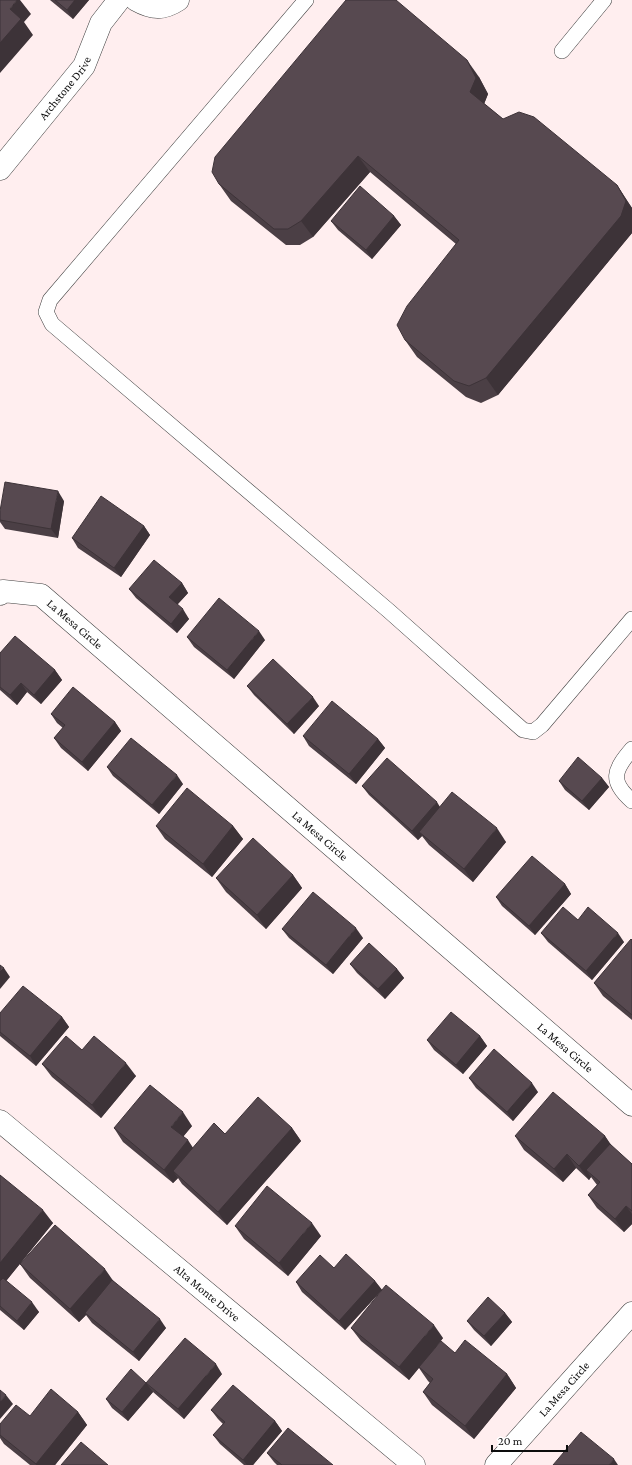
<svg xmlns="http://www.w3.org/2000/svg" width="632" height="1465" viewBox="0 0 632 1465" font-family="'Crimson Pro',serif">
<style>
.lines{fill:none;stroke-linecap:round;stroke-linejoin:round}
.lane-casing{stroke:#404040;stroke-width:16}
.street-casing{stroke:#404040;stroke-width:23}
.lane{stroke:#fff;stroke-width:15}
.street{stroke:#fff;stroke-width:22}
.wall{fill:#4b3f45}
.shaded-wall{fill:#3d3338}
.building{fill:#574950;stroke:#3d3338}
.labels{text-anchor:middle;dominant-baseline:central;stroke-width:4;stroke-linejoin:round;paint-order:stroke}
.street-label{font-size:12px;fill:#0d0d0d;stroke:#fff}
</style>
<rect width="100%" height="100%" fill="#ffeeef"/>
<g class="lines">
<defs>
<g id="lane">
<polyline points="306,0 50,300 46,312 52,324 389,611 523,730 533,732 542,725 632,619"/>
<polyline points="562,51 604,0"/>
<path d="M632,749C614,770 609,781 632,801"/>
</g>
<g id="street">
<path d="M136,0C152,9 163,10 178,0"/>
<path id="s1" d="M0,169L84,66L101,23L119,0"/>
<path id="s2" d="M0,594L3,591L41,595L632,1105"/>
<path id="s3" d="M0,1121L414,1465"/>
<path id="s4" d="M496,1465L632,1313"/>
</g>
</defs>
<use href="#lane" class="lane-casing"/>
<use href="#street" class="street-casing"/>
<use href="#lane" class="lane"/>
<use href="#street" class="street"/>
</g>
<g class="wall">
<polygon points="50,0 89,0 73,19"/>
<polygon points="479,77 488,94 484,104 503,119 617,185 628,202 632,208 632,233 498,395 481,403 466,397 417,357 405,340 456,244 370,172 313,237 300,245 286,245 231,201 219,184"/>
<polygon points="394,216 401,225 372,259 338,230 331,221"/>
<polygon points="64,501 58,538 5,529 0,522 0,511"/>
<polygon points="144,526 150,535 121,577 78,548 72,538"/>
<polygon points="182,583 188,593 177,605 189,619 177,633 136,598 129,589"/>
<polygon points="187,637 265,640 234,679 194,647"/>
<polygon points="0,653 55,670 62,680 41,704 27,692 17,705 0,690"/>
<polygon points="247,686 319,706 294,734 254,695"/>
<polygon points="51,714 115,722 121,731 88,771 61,748 54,738 63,728 57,723"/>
<polygon points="303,736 378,739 385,748 356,784 309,746"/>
<polygon points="107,767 183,784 159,814 113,776"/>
<polygon points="602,778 609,787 589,810 565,790 559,781"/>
<polygon points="362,786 440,807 506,842 473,882 429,845 422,836 418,840 369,795"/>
<polygon points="156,826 233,826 243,839 212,877 165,839"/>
<polygon points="293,875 302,888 266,929 226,892 216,878"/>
<polygon points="565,884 571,894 535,935 502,906 496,897"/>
<polygon points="578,920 624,942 592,980 548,942 541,933"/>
<polygon points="282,929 363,938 333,974 289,938"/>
<polygon points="632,940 632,1020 603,996 594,983"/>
<polygon points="350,964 397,969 404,978 385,999 357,973"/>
<polygon points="0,1013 62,1017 69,1027 36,1066 0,1036"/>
<polygon points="480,1036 487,1046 463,1074 434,1050 427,1040"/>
<polygon points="82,1050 136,1076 101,1118 52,1077 42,1064"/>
<polygon points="469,1078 538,1092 513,1121 476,1088"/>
<polygon points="192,1126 183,1137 193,1148 225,1134 292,1128 301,1141 227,1225 182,1184 178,1178 173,1183 123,1142 114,1128"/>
<polygon points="515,1136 605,1136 611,1146 632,1164 632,1224 624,1232 597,1208 588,1195 597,1185 591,1177 589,1180 576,1168 563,1182 524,1150"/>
<polygon points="0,1175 53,1223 6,1281 39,1312 24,1330 0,1310"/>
<polygon points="235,1226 321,1236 288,1276 244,1239"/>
<polygon points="20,1264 113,1281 166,1328 139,1361 92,1323 86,1315 79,1322 30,1278"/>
<polygon points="334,1268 375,1281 382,1290 345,1330 302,1292 296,1282"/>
<polygon points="505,1313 512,1322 491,1346 474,1330 467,1321"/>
<polygon points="351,1328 443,1338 434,1350 455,1353 507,1374 516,1388 474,1439 432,1405 423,1392 430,1383 428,1381 419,1368 409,1380 361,1341"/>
<polygon points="222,1374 184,1419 153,1392 128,1421 112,1408 106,1399 146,1383"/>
<polygon points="211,1410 275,1421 282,1431 253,1465 244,1465 220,1444 213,1435 223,1424 218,1419"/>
<polygon points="78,1412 87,1425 55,1465 30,1465 4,1444 0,1438 0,1424 30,1416"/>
<polygon points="267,1453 333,1465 277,1465 274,1462"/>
</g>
<g class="shaded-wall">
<polygon points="17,0 20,0 31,14 24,22 33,35 0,73 0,43 10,9"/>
<polygon points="75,0 89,0 73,19 67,10"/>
<polygon points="467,60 479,77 488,94 482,109 470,92"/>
<polygon points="358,156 370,172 313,237 301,221"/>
<polygon points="617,185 628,202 632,208 632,233 498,395 486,378"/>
<polygon points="394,216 401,225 372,259 366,250"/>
<polygon points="58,491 64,501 58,538 51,529"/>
<polygon points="144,526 150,535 121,577 114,568"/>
<polygon points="182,583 188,593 175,607 169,597"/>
<polygon points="183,609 189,619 177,633 171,624"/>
<polygon points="259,631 265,640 234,679 227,670"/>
<polygon points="55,670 62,680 41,704 34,695"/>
<polygon points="21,683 27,692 17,705 10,695"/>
<polygon points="313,697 319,706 294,734 287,724"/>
<polygon points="115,722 121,731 88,771 82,762"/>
<polygon points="378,739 385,748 356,784 349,774"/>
<polygon points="177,775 183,784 159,814 152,805"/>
<polygon points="602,778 609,787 589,810 582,801"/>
<polygon points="437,802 443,812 419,832 422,836 418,840 412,831"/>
<polygon points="233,826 243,839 212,877 203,864"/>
<polygon points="497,828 506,842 473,882 464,869"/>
<polygon points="293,875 302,888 266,929 257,915"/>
<polygon points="565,884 571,894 535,935 529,926"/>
<polygon points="356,928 363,938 333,974 326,965"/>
<polygon points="618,933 624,942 592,980 586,971"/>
<polygon points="4,968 10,977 0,989 0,972"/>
<polygon points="397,969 404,978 385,999 378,989"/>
<polygon points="62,1017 69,1027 36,1066 30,1056"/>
<polygon points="480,1036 487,1046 463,1074 456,1065"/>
<polygon points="126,1063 136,1076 101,1118 92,1105"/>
<polygon points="532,1083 538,1092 513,1121 507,1112"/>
<polygon points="183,1112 192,1126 180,1140 171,1127"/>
<polygon points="292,1128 301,1141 227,1225 218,1212"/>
<polygon points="605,1136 614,1149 586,1170 591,1177 589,1180 579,1166"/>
<polygon points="188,1140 197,1154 173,1171 178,1178 173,1183 164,1170"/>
<polygon points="567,1154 576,1168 563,1182 554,1169"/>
<polygon points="626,1206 632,1214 632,1224 624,1232 615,1219"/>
<polygon points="43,1210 53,1223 2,1286 0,1283 0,1263"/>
<polygon points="312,1223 321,1236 288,1276 279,1263"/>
<polygon points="105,1269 114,1282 85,1313 86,1315 79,1322 70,1309"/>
<polygon points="375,1281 382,1290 345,1330 339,1321"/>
<polygon points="32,1302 39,1312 24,1330 17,1321"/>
<polygon points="505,1313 512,1322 491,1346 484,1336"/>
<polygon points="160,1319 166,1328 139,1361 133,1352"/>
<polygon points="434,1325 443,1338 409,1380 399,1367"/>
<polygon points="216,1364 222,1374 184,1419 178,1409"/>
<polygon points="507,1374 516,1388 474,1439 465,1426"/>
<polygon points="146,1383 153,1392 128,1421 122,1412"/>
<polygon points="6,1395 13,1404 0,1419 0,1402"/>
<polygon points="78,1412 87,1425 55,1465 36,1465 36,1464"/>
<polygon points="275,1421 282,1431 253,1465 247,1465 243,1460"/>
<polygon points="614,1459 618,1465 609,1465"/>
</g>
<g class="building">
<polygon points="0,0 17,0 10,9 21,19 0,43"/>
<polygon points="55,0 75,0 67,10"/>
<polygon points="346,0 396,0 467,60 476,78 470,92 503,119 519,112 534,117 617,185 626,201 621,216 486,378 469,386 454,381 405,340 397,325 407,306 459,240 358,156 301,221 288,229 274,229 219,184 212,172 215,157"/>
<polygon points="360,186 394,216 366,250 331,221"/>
<polygon points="5,482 58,491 51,529 0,520 0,511"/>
<polygon points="101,496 144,526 114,568 72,538"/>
<polygon points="154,560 182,583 169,597 183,609 171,624 129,589"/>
<polygon points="219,598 259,631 227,670 187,637"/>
<polygon points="15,636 55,670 34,695 21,683 10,695 0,687 0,653"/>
<polygon points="273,659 313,697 287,724 247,686"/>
<polygon points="73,687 115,722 82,762 54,738 65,725 51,714"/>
<polygon points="332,701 378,739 349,774 303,736"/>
<polygon points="131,738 177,775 152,805 107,767"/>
<polygon points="578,757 602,778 582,801 559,781"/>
<polygon points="387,758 437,802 412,831 362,786"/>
<polygon points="187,788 233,826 203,864 156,826"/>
<polygon points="452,792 497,828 464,869 419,832"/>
<polygon points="253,838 293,875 257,915 216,878"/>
<polygon points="532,856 565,884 529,926 496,897"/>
<polygon points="313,892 356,928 326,965 282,929"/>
<polygon points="563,907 578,920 588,907 618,933 586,971 541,933"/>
<polygon points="631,939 632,940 632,1015 594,983"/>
<polygon points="369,943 397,969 378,989 350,964"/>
<polygon points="0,965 4,968 0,972"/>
<polygon points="23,986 62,1017 30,1056 0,1032 0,1013"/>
<polygon points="451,1012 480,1036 456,1065 427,1040"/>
<polygon points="66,1036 82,1050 94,1036 126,1063 92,1105 42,1064"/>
<polygon points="494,1049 532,1083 507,1112 469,1078"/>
<polygon points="150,1085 183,1112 171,1127 188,1140 164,1170 114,1128"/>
<polygon points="553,1092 605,1136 579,1166 567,1154 554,1169 515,1136"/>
<polygon points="258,1097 292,1128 218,1212 173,1171 214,1123 225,1134"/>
<polygon points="610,1144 632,1164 632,1211 626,1206 615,1219 588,1195 600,1182 586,1170"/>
<polygon points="0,1175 43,1210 0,1263"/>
<polygon points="267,1186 312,1223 279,1263 235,1226"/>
<polygon points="55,1225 105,1269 70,1309 20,1264"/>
<polygon points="346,1254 375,1281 339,1321 296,1282 320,1255 334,1268"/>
<polygon points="3,1278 32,1302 17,1321 0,1306 0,1281"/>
<polygon points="112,1280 160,1319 133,1352 85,1313"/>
<polygon points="386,1285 434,1325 399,1367 351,1328"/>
<polygon points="488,1297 505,1313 484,1336 467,1321"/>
<polygon points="185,1338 216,1364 178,1409 146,1383"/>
<polygon points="465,1340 507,1374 465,1426 423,1392 433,1379 419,1367 441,1341 455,1353"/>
<polygon points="131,1369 146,1383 122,1412 106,1399"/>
<polygon points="233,1385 275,1421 243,1460 213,1435 225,1422 211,1410"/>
<polygon points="51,1389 78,1412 36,1464 0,1435 0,1424 16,1405 30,1416"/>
<polygon points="0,1390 6,1395 0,1402"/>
<polygon points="288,1428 333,1465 282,1465 267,1453"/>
<polygon points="581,1432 614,1459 609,1465 553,1465"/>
<polygon points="81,1442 108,1465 61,1465"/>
</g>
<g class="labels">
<g class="street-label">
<text stroke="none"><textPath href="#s1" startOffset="104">Archstone Drive</textPath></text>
<text stroke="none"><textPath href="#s2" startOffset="87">La Mesa Circle</textPath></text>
<text stroke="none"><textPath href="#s2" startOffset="411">La Mesa Circle</textPath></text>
<text stroke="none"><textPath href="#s2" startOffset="735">La Mesa Circle</textPath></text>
<text stroke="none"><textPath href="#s3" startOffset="269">Alta Monte Drive</textPath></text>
<text stroke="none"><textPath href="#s4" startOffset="102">La Mesa Circle</textPath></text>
</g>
</g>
<path d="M492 1445v6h75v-6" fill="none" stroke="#0d0d0d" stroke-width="2"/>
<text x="498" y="1445" font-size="12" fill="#0d0d0d" stroke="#ffffff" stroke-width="3" paint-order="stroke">20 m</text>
</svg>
